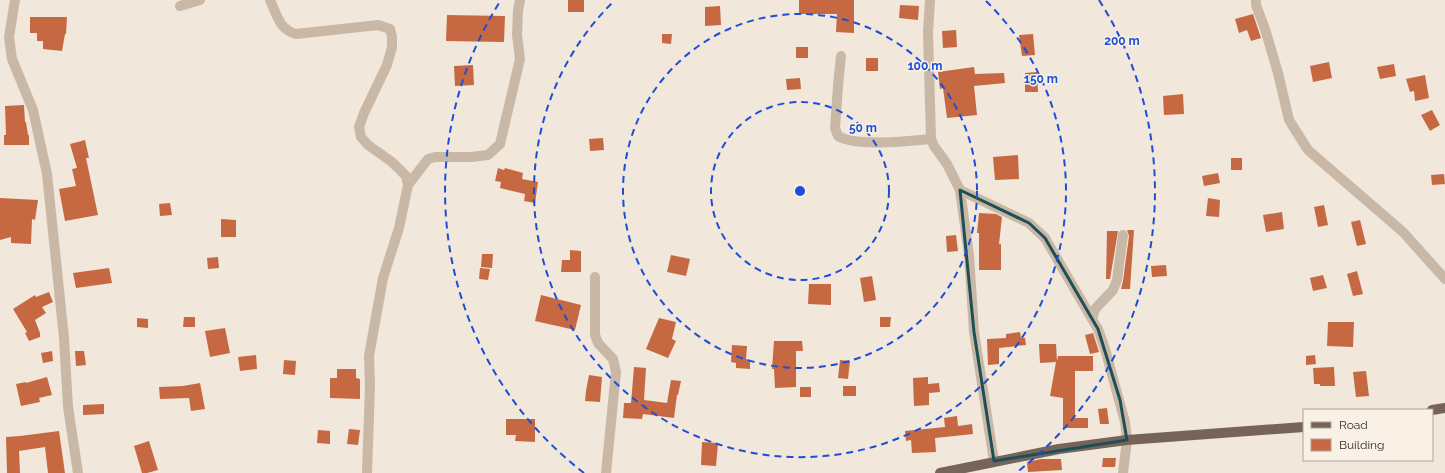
<svg xmlns="http://www.w3.org/2000/svg" width="1445" height="473" viewBox="0 0 1445 473" font-family="Raleway,sans-serif">
<style>
.building{fill:#c66943}
.lines{fill:none;stroke-linecap:round;stroke-linejoin:round}
.minor{stroke:#c9b8a6;stroke-width:10}
.major{stroke:#776458;stroke-width:10}
.marked{fill:none;stroke:#1d5056;stroke-width:3;stroke-linejoin:round}
.ring{fill:none;stroke:#1d4ed8;stroke-width:2;stroke-dasharray:7 5}
.centre{fill:#1d4ed8;stroke:#f9f1e6;stroke-width:2}
.ring-label{font-size:12px;text-anchor:middle;font-weight:bold;fill:#1d4ed8;stroke:#f9f1e6;stroke-width:3;stroke-linejoin:round;paint-order:stroke}
</style>
<rect width="100%" height="100%" fill="#f1e7da"/>
<g class="building">
<rect x="568" y="0" width="16" height="12"/>
<polygon points="799,0 854,0 854,33 836,32 837,14 799,14"/>
<polygon points="900,5 919,6 918,20 899,18"/>
<polygon points="720,6 721,25 705,26 705,7"/>
<polygon points="1253,14 1261,38 1251,41 1247,30 1239,33 1235,19"/>
<polygon points="447,15 505,16 504,42 446,41"/>
<polygon points="30,17 67,17 66,34 65,34 62,51 43,49 43,41 37,41 37,33 30,33"/>
<polygon points="956,30 957,47 943,48 942,31"/>
<polygon points="662,34 672,34 671,44 662,43"/>
<polygon points="1033,34 1035,55 1022,56 1019,35"/>
<rect x="796" y="47" width="12" height="11"/>
<rect x="866" y="58" width="12" height="13"/>
<polygon points="1329,62 1332,78 1313,82 1310,66"/>
<polygon points="1394,64 1396,76 1380,79 1377,67"/>
<polygon points="473,65 474,85 455,86 454,66"/>
<polygon points="974,67 975,74 1004,73 1005,83 974,86 977,115 947,118 943,88 940,89 938,72"/>
<polygon points="1037,72 1038,92 1025,92 1025,73"/>
<polygon points="1425,75 1429,98 1415,101 1414,91 1410,92 1406,79"/>
<polygon points="800,78 801,89 787,90 786,79"/>
<polygon points="1183,94 1184,114 1164,115 1163,96"/>
<polygon points="24,105 25,122 26,122 28,135 29,135 29,145 4,145 4,135 6,135 5,106"/>
<polygon points="1432,110 1440,125 1430,131 1421,115"/>
<polygon points="603,138 604,150 590,151 589,139"/>
<polygon points="85,140 89,158 86,158 98,215 65,221 59,189 76,186 72,169 77,168 70,144"/>
<polygon points="1018,155 1019,179 995,180 993,157"/>
<rect x="1231" y="158" width="11" height="12"/>
<polygon points="498,168 504,170 505,168 523,173 522,179 538,182 535,203 524,201 525,194 500,188 501,182 495,181"/>
<polygon points="1218,173 1220,183 1204,186 1202,176"/>
<polygon points="1444,174 1445,184 1432,185 1431,175"/>
<polygon points="0,198 38,200 35,220 32,219 31,244 11,243 11,237 0,240"/>
<polygon points="1208,198 1220,200 1219,217 1206,216"/>
<polygon points="170,203 172,215 160,216 159,204"/>
<polygon points="1324,205 1328,225 1318,227 1314,207"/>
<polygon points="1282,212 1284,229 1266,232 1263,215"/>
<polygon points="979,213 996,214 1002,217 999,244 1001,244 1001,270 979,270 979,233 977,233"/>
<polygon points="221,219 236,220 236,237 221,237"/>
<polygon points="1360,220 1366,244 1357,246 1351,222"/>
<polygon points="1127,230 1134,230 1130,289 1121,289 1123,281 1129,236"/>
<polygon points="1107,231 1118,231 1110,279 1106,279"/>
<polygon points="956,235 958,251 947,252 946,236"/>
<polygon points="570,250 581,251 581,272 561,272 562,260 570,260"/>
<polygon points="482,254 493,254 492,268 481,267"/>
<polygon points="671,255 690,259 686,276 667,272"/>
<polygon points="218,257 219,268 208,269 207,258"/>
<polygon points="1166,265 1167,276 1152,277 1151,266"/>
<polygon points="109,268 112,283 76,288 73,273"/>
<polygon points="480,268 490,269 488,280 479,279"/>
<polygon points="1357,271 1363,294 1353,296 1347,274"/>
<polygon points="1323,275 1327,288 1313,291 1310,278"/>
<polygon points="872,276 876,300 864,302 860,278"/>
<polygon points="809,284 831,284 831,305 808,304"/>
<polygon points="49,292 53,302 42,307 46,313 35,320 40,333 40,337 29,341 25,333 27,332 13,309 35,295 36,297"/>
<polygon points="541,295 581,305 575,330 535,321"/>
<polygon points="184,317 195,317 195,327 183,327"/>
<polygon points="880,317 891,317 890,327 880,327"/>
<polygon points="137,318 148,319 148,328 137,327"/>
<polygon points="659,318 676,322 672,339 676,341 668,358 646,349"/>
<polygon points="1328,322 1354,322 1353,347 1327,346"/>
<polygon points="225,328 230,353 210,357 205,331"/>
<polygon points="1020,332 1021,338 1025,338 1026,345 999,348 999,364 988,365 987,339 1006,338 1006,334"/>
<polygon points="1093,333 1099,352 1090,354 1085,335"/>
<polygon points="774,341 802,341 803,351 796,351 796,387 775,388 774,369 772,369"/>
<polygon points="1039,344 1056,344 1057,361 1058,356 1093,356 1093,371 1075,371 1075,418 1088,418 1088,428 1063,428 1063,398 1050,396 1056,362 1040,363"/>
<polygon points="732,345 747,346 746,359 750,360 750,369 736,368 736,363 731,362"/>
<polygon points="52,351 53,361 43,363 41,353"/>
<polygon points="75,351 84,351 86,365 76,366"/>
<polygon points="256,355 257,369 240,371 238,357"/>
<polygon points="1315,355 1316,364 1306,365 1306,356"/>
<polygon points="284,360 296,361 295,375 283,374"/>
<polygon points="840,360 850,361 848,379 838,378"/>
<polygon points="634,367 646,368 644,400 667,403 671,380 681,381 678,395 677,395 674,418 643,414 642,419 623,418 624,403 631,403"/>
<polygon points="1334,367 1335,386 1320,386 1320,384 1314,384 1313,368"/>
<polygon points="337,369 356,369 356,378 360,379 360,399 330,398 330,378 337,378"/>
<polygon points="1366,371 1369,396 1356,397 1353,372"/>
<polygon points="589,375 602,377 600,402 585,401 586,391"/>
<polygon points="47,377 52,395 39,398 40,402 21,406 16,384 26,382 26,383"/>
<polygon points="928,377 928,384 939,383 940,392 929,393 929,405 914,406 913,378"/>
<polygon points="200,383 205,409 191,411 189,398 160,399 159,387 183,386"/>
<rect x="843" y="386" width="13" height="10"/>
<rect x="800" y="387" width="11" height="10"/>
<polygon points="104,404 104,414 83,415 83,405"/>
<polygon points="1107,408 1109,424 1100,424 1098,409"/>
<polygon points="957,416 958,426 972,424 973,434 935,438 936,452 912,453 911,440 906,441 905,431 945,427 944,418"/>
<polygon points="506,419 535,419 535,442 515,441 516,435 506,435"/>
<polygon points="349,429 360,430 358,445 347,444"/>
<polygon points="318,430 330,431 330,444 317,443"/>
<polygon points="59,431 65,473 48,473 45,447 19,451 20,473 7,473 6,437 20,436"/>
<polygon points="149,441 158,470 147,473 142,473 134,446"/>
<polygon points="702,442 718,443 716,466 701,465"/>
<polygon points="1103,458 1116,458 1115,467 1102,467"/>
<polygon points="1041,459 1061,459 1062,470 1028,472 1027,462"/>
</g>
<g class="lines">
<g class="minor">
<polyline points="15,0 9,37 12,59 33,110 47,174 64,338 68,407 78,473"/>
<path d="M270,0C277,15 279,29 296,34L378,25L390,29L392,37V47L387,65L364,113L359,127L361,137L368,145L392,162L406,176L408,185L399,228L383,278L369,356L370,386L367,473"/>
<polyline points="930,0 928,32 931,139 934,146 947,164 960,190 969,255 974,332 994,461"/>
<polyline points="1256,0 1256,5 1265,29 1278,73 1289,120 1308,150 1403,232 1445,279"/>
<polyline points="180,6 200,0"/>
<path d="M841,56L838,86L835,128L838,136C856,147 909,141 931,139"/>
<polyline points="408,185 428,159 435,157 471,157 488,155 500,144 520,59 517,35 518,11 520,0"/>
<polyline points="960,190 1029,223 1045,238 1092,319"/>
<polyline points="1123,235 1117,280 1113,290 1095,309 1092,319 1098,329 1105,349 1125,422 1127,440 1123,473"/>
<polyline points="595,277 595,335 598,343 613,359 616,372 606,473"/>
</g>
<g class="major">
<polyline points="1432,410 1445,408"/>
<polyline points="940,473 1059,449 1127,440 1304,427"/>
</g>
</g>
<path class="marked" d="M960,190L1029,223L1045,238L1098,329L1120,400L1127,440L994,461L974,332Z"/>
<g class="ring">
<circle cx="800" cy="191" r="89"/>
<circle cx="800" cy="191" r="177"/>
<path d="M986 1A266 266 0 1 1 614 1"/>
<path d="M584 473A355 355 0 0 1 501 0M1099 0A355 355 0 0 1 1016 473"/>
</g>
<circle cx="800" cy="191" r="6" class="centre"/>
<g class="ring-label">
<text x="1122" y="45">200 m</text>
<text x="925" y="70">100 m</text>
<text x="1041" y="83">150 m</text>
<text x="863" y="132">50 m</text>
</g>
<rect x="1303" y="409" width="130" height="52" fill="#f9f1e6" stroke="#aba29a"/>
<rect x="1311" y="422" width="20" height="6" fill="#776458" stroke="#aba29a"/>
<text x="1339" y="429" font-size="12" fill="#352c27">Road</text>
<rect x="1311" y="439" width="20" height="12" fill="#c66943" stroke="#aba29a"/>
<text x="1339" y="449" font-size="12" fill="#352c27">Building</text>
</svg>
